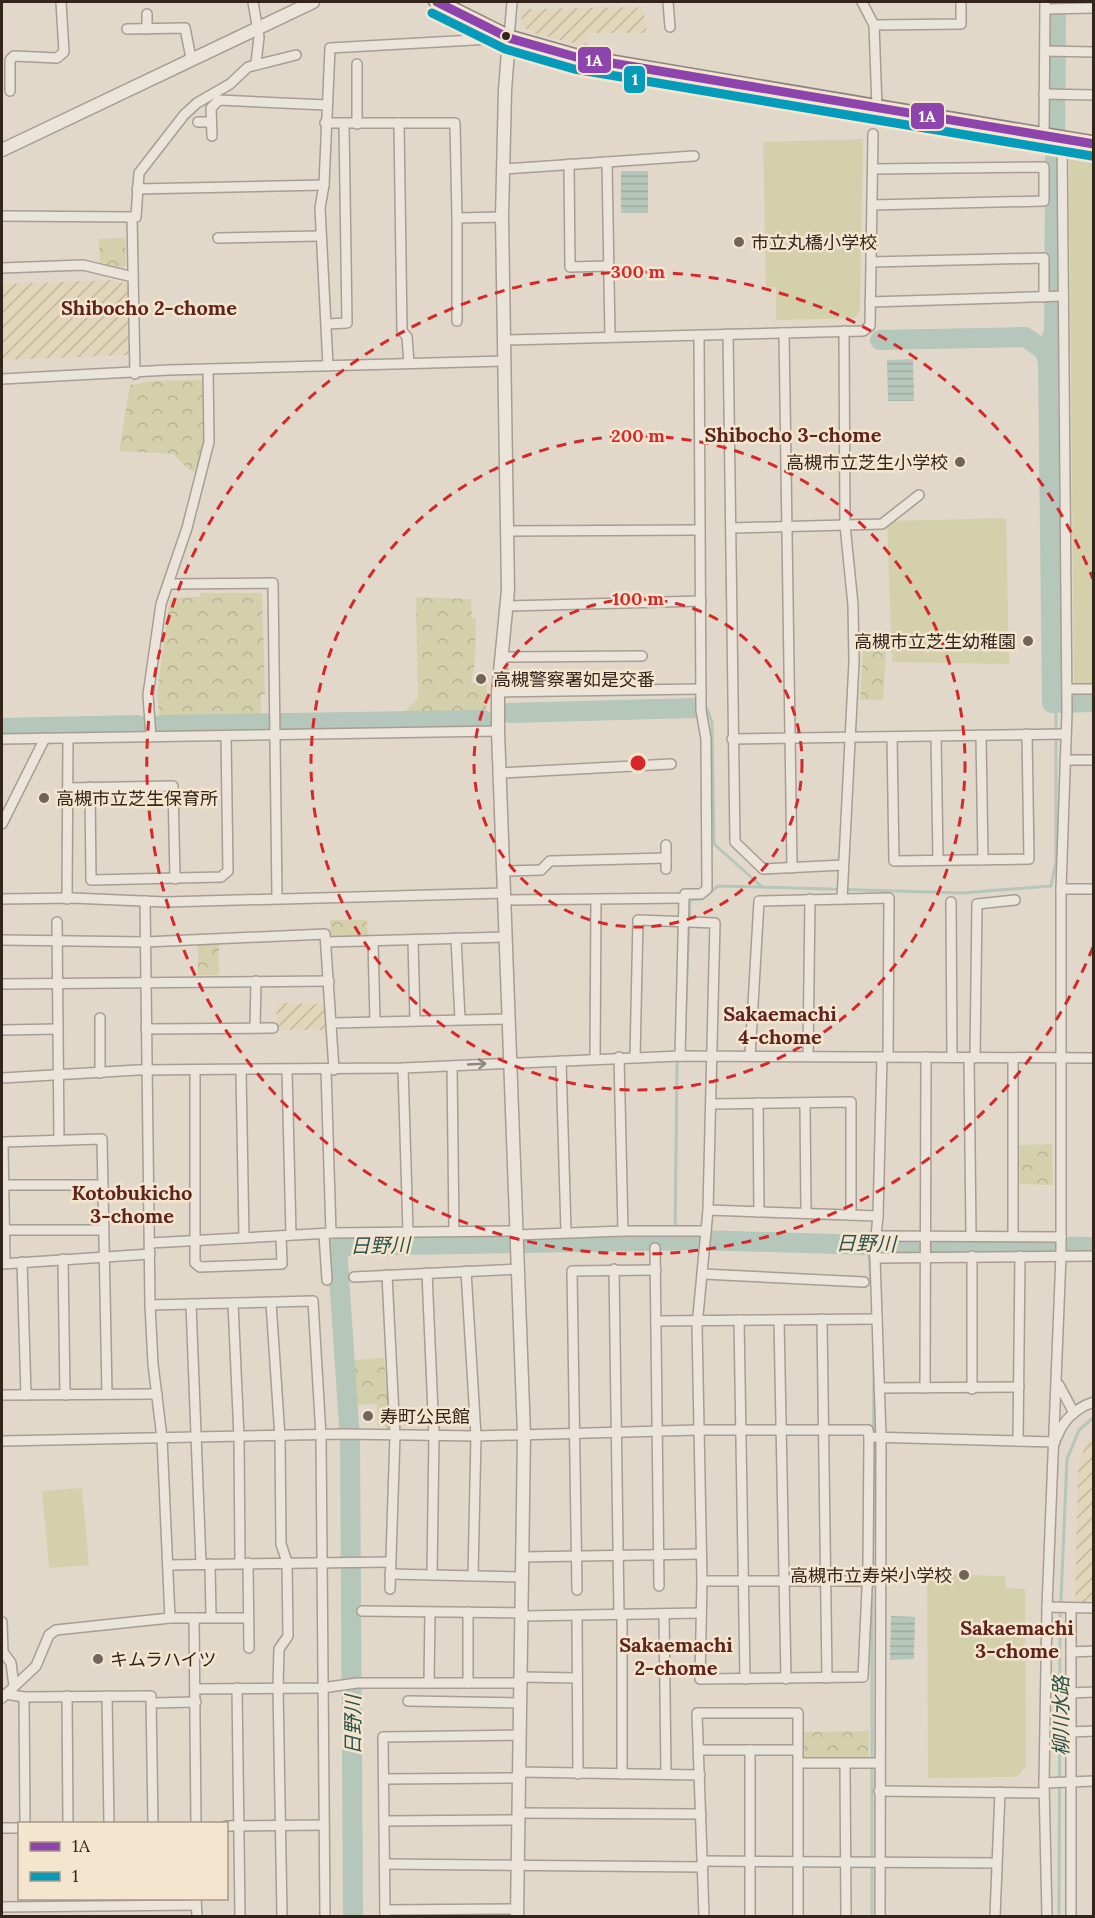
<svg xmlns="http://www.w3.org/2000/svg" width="1095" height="1918" viewBox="0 0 1095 1918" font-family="Lora,'Noto Sans JP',serif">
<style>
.farmland{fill:url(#farmland-furrows)}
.grass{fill:#d4d0ac}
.forest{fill:url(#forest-crowns)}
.water{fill:url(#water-rules)}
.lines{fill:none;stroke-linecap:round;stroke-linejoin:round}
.stream{stroke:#b5c6ba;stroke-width:3}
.river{stroke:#b5c6ba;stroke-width:20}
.minor-casing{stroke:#a79d93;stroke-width:12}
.tertiary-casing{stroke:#a79d93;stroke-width:15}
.primary-casing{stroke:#8c837a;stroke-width:18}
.minor{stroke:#eae4db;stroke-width:9}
.tertiary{stroke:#eae4db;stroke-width:12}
.primary{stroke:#e1d9cd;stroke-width:15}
.bus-1-casing{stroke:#f4e5cf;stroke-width:14}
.bus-2-casing{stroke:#f4e5cf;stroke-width:14}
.bus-1{stroke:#8e44ad;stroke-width:9}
.bus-2{stroke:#059cbc;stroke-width:9}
.oneway{stroke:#8f847c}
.ring{fill:none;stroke:#d62828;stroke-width:3;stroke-dasharray:10 8}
.bus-dot{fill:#34251c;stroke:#f4e5cf;stroke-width:2}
.poi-dot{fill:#716459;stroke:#f4e5cf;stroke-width:2}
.labels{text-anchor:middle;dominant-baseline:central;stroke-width:5;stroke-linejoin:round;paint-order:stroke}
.poi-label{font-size:18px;fill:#34251c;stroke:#f4e5cf;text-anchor:start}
.neighbourhood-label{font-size:20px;font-weight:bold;fill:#5f231d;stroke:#f4e5cf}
.water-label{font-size:20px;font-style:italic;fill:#2c534c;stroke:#f4e5cf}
.centre{fill:#d62828;stroke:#f4e5cf;stroke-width:3}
.ring-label{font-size:18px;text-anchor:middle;font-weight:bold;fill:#d62828;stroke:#f4e5cf;stroke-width:5;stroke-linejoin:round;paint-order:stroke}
.line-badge{stroke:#f4e5cf;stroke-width:2}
.badge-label{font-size:16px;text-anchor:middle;font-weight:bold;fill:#fff}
</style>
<defs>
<pattern id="farmland-furrows" width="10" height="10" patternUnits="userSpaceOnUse" patternTransform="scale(1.5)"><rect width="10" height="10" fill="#e1d5ba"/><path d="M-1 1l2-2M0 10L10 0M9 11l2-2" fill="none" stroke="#c2b79f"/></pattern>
<pattern id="forest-crowns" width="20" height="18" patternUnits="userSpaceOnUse" patternTransform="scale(1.5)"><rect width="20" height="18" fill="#d4d0ac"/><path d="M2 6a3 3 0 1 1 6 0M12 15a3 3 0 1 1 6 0" fill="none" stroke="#b7b293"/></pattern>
<pattern id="water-rules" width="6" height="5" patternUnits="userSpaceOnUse" patternTransform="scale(1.5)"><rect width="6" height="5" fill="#b5c6ba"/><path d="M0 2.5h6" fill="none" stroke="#9caa9f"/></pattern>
</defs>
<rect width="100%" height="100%" fill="#e2d8ca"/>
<g class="farmland">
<polygon points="643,7 647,33 589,33 586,46 533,33 521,25 521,9"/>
<polygon points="115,280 128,285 129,355 2,360 2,284"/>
<polygon points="277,1003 326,1004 328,1030 276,1030"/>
<polygon points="1093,1434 1093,1603 1075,1603 1078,1469 1085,1445"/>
</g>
<g class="grass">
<polygon points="863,139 860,310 855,318 776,320 776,287 766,287 763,142"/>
<polygon points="1073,158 1094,162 1093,684 1074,684 1069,162"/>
<polygon points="1006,518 1009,664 892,662 887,521"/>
<polygon points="82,1488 89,1565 49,1568 42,1491"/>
<polygon points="927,1574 1005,1576 1006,1588 1025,1589 1026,1766 1017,1777 928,1778"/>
</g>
<g class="forest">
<polygon points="125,238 126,265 122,269 100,263 99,239"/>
<polygon points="202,380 204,442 195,472 189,470 173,454 119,451 130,385 153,381"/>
<polygon points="200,593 262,593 265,694 261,695 261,721 160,723 157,695 169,606 172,598 200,597"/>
<polygon points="416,597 471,599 472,618 476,618 475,662 471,683 487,683 486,715 484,717 404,719 404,713 418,698"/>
<polygon points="863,651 886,651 883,700 860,700"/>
<polygon points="330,920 367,920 368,937 335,938 331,935"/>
<polygon points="219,941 219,975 198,975 198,942"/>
<polygon points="1052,1144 1053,1185 1015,1184 1016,1145"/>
<polygon points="384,1358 390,1427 388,1430 385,1430 385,1424 378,1425 377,1404 357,1405 354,1360"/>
<polygon points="869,1731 869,1759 803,1758 802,1732"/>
</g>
<g class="water">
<rect x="621" y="171" width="27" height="42"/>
<polygon points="913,359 914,401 888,401 887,360"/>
<polygon points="891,1616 915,1617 914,1659 890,1660"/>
</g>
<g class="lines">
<g class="stream">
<polyline points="695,708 707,709 712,722 714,844 762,887 962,893 1051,886 1056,862 1056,703"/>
<polyline points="684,1048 690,900 702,899 718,886 760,887"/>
<polyline points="675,1240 677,1064 680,1057"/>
<polyline points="868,1245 871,1279"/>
<polyline points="873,1540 874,1346"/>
<polyline points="872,1586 872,1916"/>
<polyline points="1059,1916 1060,1622 1067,1459 1079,1430 1094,1417"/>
</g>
<g class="river">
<polyline points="880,340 1025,337 1044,350 1048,361 1052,703 1094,702"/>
<polyline points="1048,361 1048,348 1054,332 1056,2"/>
<polyline points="509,713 695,708"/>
<polyline points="161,725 483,720"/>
<polyline points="2,728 138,725"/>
<polyline points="353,1916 350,1441 337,1246 700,1240 868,1245 1094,1247"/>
</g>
<defs>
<g id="minor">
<polyline points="253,2 259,37 256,63"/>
<polyline points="668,2 670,27"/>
<polyline points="862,2 874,25 877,108"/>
<polyline points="1045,9 1094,8"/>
<polyline points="874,25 961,24 961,2"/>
<polyline points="127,29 185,28 191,58"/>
<polyline points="147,29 147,14"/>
<polyline points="1045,51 1094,52"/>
<polyline points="357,64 357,124"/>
<polyline points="10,91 10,60 14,56 57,58 64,52 61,2"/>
<polyline points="1044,94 1094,95"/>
<polyline points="198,122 211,122"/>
<polyline points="325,123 399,123"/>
<polyline points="1044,135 1045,2"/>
<polyline points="212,136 211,108 219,100 326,105"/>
<polyline points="607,162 610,337"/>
<polyline points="569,164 570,267 609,266"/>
<polyline points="503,169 694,156"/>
<polyline points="137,189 324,185"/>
<polyline points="872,205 1044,201 1044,167 873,169"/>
<polyline points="2,216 132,217"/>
<polyline points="457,218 457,321"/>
<polyline points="218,238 320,236"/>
<polyline points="871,262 1044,258 1044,297"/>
<polyline points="2,268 83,265 133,277"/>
<polyline points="870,302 1063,296"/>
<polyline points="327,324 347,323 344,124"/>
<polyline points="784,333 792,868"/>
<polyline points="728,334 735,842 763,869 843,865"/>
<polyline points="505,340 863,331 870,326 873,134"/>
<polyline points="409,363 407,337 402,331 399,123 455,123 457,218 502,217"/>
<polyline points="328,366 320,208 324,185 330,48 509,38 512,2"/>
<polyline points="135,374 132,217 136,217 139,173 184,115 197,103 230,84 248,67 296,55"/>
<polyline points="2,379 169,370 505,361"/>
<polyline points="731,528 882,524 919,495"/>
<polyline points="508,531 700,530"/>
<polyline points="169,584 273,583 277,897"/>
<polyline points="506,606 701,601"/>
<polyline points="501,657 642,656"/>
<polyline points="1067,689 1094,689"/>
<polyline points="498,692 701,689"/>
<polyline points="981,735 983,860"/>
<polyline points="936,736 938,860"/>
<polyline points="151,737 148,695 161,604 187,528 209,442 208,369"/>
<polyline points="892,737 894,861 1029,859 1027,734"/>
<polyline points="2,739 498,731"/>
<polyline points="732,739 1066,734"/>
<polyline points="1065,760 1094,760"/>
<polyline points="501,773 671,764"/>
<polyline points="90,787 91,880 221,877 228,871 226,736"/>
<polyline points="68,788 173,786 175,879"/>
<polyline points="2,824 45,738"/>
<polyline points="666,845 666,869"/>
<polyline points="504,871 541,870 550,861 666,858"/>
<polyline points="1061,889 1094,889"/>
<polyline points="2,899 72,898 165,902 505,893"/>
<polyline points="67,899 68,738"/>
<polyline points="842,899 854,662 853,605 845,525 844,331"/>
<polyline points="505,900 684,898 685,894 701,894 707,889 706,739 701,710 699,335"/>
<polyline points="145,901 150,1305 153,1364 162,1438 170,1618"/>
<polyline points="951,902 952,1057"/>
<polyline points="57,922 59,1140"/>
<polyline points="456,938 460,1019"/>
<polyline points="2,940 145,942 325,934 334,1070"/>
<polyline points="413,940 415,1020"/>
<polyline points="373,941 375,1021"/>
<polyline points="326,942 506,937"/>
<polyline points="2,984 329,981"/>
<polyline points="100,1018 100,1073"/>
<polyline points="333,1023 509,1019"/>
<polyline points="255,1028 256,981"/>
<polyline points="146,1029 273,1028"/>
<polyline points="2,1030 58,1029"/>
<polyline points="680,1056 684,898"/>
<polyline points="750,1056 759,901 889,898 888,1057"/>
<polyline points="808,1056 810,899"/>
<polyline points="619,1057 623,1231 706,1231"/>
<polyline points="635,1057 638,920 715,923 708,1210 697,1326 702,1581 700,1679 863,1677 868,1566 869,1437"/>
<polyline points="969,1058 971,1236"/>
<polyline points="975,1058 977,904 1015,900"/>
<polyline points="1013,1058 1013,1235"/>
<polyline points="595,1059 596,901"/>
<polyline points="561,1061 566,1231"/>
<polyline points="452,1066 454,1231"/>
<polyline points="403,1068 408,1232"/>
<polyline points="287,1070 291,1235"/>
<polyline points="326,1070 331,1233"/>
<polyline points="195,1071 195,1263 200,1267 282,1264 281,1236"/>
<polyline points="241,1071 244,1238"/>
<polyline points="2,1078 138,1070 403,1068 680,1056 1094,1058"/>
<polyline points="758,1103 759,1212"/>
<polyline points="805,1103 806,1213"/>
<polyline points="712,1104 851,1102 851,1215"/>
<polyline points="4,1185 103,1185"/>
<polyline points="708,1210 878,1216"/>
<polyline points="4,1230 103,1230"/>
<polyline points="324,1234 327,1280"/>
<polyline points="516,1235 623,1231"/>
<polyline points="876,1236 1061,1237"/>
<polyline points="150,1243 331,1233 516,1231"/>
<polyline points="655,1248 659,1586"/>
<polyline points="972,1256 972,1389"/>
<polyline points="875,1258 872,1238 876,1236 878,1216 882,1057"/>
<polyline points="63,1259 65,1395"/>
<polyline points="22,1262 26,1395"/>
<polyline points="5,1263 3,1142 102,1139 107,1394"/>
<polyline points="2,1264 150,1254"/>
<polyline points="614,1269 619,1615"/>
<polyline points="466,1271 476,1436 473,1576"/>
<polyline points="427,1273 434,1435 432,1575"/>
<polyline points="703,1274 864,1282"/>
<polyline points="387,1275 395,1435 390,1589"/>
<polyline points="354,1277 518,1269"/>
<polyline points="233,1303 239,1437 240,1563"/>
<polyline points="271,1303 280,1437 281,1544 287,1562 288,1636 279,1649 278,1688 282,1916"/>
<polyline points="191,1304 201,1564"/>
<polyline points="150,1305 313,1301 321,1436 325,1916"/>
<polyline points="822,1319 827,1678"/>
<polyline points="739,1320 745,1679"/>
<polyline points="779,1320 786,1679"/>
<polyline points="656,1321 877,1319"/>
<polyline points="1059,1385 1074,1413"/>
<polyline points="879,1388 1019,1387"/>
<polyline points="925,1388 926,1057"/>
<polyline points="2,1395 157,1394"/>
<path d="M1057,1437C1063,1420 1077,1407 1094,1402"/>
<polyline points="2,1441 344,1434 476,1436 698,1430 868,1430 869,1437 1055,1442"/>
<polyline points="1018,1441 1020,1256"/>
<polyline points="522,1557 701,1554"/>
<polyline points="248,1563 249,1648"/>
<polyline points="210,1564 211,1617"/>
<polyline points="168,1565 390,1562"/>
<polyline points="390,1574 522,1577"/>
<polyline points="702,1581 880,1581"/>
<polyline points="577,1590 572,1271 656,1270"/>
<polyline points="1047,1607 1094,1608"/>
<polyline points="1071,1608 1071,1916"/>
<polyline points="362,1611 522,1613"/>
<polyline points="664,1614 666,1774"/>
<polyline points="522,1616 701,1613"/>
<polyline points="577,1617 578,1774"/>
<polyline points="194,1618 196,1824"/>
<polyline points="2,1622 3,1652 11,1663 14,1686"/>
<polyline points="1071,1652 1094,1651"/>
<polyline points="521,1677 577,1678"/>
<polyline points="429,1683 430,1612"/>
<polyline points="468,1683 468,1612"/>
<polyline points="237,1688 240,1916"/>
<polyline points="196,1689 322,1688 357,1683 520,1683"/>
<polyline points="1071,1693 1094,1692"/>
<polyline points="6,1694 24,1697 151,1696 153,1824"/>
<polyline points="67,1696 68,1824"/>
<polyline points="107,1696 109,1824"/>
<polyline points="24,1697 25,1824"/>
<polyline points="2,1698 36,1666 49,1635 56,1630 170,1618 248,1618"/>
<polyline points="408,1701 520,1703"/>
<polyline points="152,1703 196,1702"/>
<polyline points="1071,1732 1094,1731"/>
<polyline points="699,1750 798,1750"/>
<polyline points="750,1750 750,1916"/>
<polyline points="799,1763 879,1763"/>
<polyline points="845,1764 846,1916"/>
<polyline points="519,1772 700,1775"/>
<polyline points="622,1774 622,1615"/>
<polyline points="384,1779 519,1778"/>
<polyline points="1044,1783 1094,1781"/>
<polyline points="879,1791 1044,1793"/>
<polyline points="518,1813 701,1814"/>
<polyline points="384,1821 518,1820"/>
<polyline points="226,1826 324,1825"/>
<polyline points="2,1828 20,1828"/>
<polyline points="703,1861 996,1863"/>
<polyline points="385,1864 703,1867"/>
<polyline points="196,1898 197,1916"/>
<polyline points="2,1907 196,1905"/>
<polyline points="385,1910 517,1909"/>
<polyline points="385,1916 383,1737 520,1735"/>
<polyline points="704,1916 697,1713 798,1713 798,1916"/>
<polyline points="880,1916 881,1437 875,1258 1094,1256"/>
<polyline points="995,1916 1000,1792"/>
<polyline points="1047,1916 1044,1783 1047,1607 1061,1255 1061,889 1067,712 1062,139"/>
</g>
<g id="tertiary">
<polyline points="509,38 505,90 502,217 508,590 498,692 498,731 524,1435 517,1916"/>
<polyline points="2,150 313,2"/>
</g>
<polyline id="primary" points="437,2 509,38 576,57 1094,144"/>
</defs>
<use href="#minor" class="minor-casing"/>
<use href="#tertiary" class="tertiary-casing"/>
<use href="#primary" class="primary-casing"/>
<use href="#minor" class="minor"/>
<use href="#tertiary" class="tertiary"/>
<use href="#primary" class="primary"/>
<defs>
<polyline id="bus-1" points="437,2 509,38 576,57 1094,144"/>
<polyline id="bus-2" points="432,13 505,49 574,69 1092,156"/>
</defs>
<use href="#bus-1" class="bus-1-casing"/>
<use href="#bus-2" class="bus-2-casing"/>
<use href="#bus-1" class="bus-1"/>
<use href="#bus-2" class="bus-2"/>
</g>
<defs><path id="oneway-shaft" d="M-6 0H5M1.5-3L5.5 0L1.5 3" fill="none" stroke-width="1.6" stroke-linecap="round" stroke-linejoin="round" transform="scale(1.5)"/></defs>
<use class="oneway" href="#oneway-shaft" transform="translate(477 1064) rotate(-3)"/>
<g class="ring">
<circle cx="638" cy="763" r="164"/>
<circle cx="638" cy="763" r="327"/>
<path d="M1093 947A491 491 0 1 1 1093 579"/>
</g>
<circle class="bus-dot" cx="506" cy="36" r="5"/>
<g class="poi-dot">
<circle cx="739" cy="242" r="6"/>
<circle cx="960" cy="462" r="6"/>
<circle cx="1028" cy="641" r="6"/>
<circle cx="481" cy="679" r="6"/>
<circle cx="44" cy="798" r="6"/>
<circle cx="368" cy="1416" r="6"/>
<circle cx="964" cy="1575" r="6"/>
<circle cx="98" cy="1659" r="6"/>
</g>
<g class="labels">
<g class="poi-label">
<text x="751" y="242">市立丸橋小学校</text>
<text x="948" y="462" text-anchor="end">高槻市立芝生小学校</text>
<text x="1016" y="641" text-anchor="end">高槻市立芝生幼稚園</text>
<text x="493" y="679">高槻警察署如是交番</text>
<text x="56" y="798">高槻市立芝生保育所</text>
<text x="380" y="1416">寿町公民館</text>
<text x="952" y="1575" text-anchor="end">高槻市立寿栄小学校</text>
<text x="110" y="1659">キムラハイツ</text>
</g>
<g class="neighbourhood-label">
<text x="149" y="307">Shibocho 2-chome</text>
<text x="793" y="434">Shibocho 3-chome</text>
<text x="780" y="1013">Sakaemachi<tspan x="780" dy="23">4-chome</tspan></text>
<text x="132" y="1192">Kotobukicho<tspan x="132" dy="23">3-chome</tspan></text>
<text x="1017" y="1627">Sakaemachi<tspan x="1017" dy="23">3-chome</tspan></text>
<text x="676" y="1644">Sakaemachi<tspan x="676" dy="23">2-chome</tspan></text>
</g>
<g class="water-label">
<text transform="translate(866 1243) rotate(1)">日野川</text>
<text transform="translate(380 1245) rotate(-1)">日野川</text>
<text transform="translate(1060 1716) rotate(-90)">柳川水路</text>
<text transform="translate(352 1725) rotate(-90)">日野川</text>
</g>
</g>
<circle cx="638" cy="763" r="9" class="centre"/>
<g class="ring-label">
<text x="638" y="278">300 m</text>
<text x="638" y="442">200 m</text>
<text x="638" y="605">100 m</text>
</g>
<g class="line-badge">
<rect x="577" y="46" width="35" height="28" rx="6" fill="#8e44ad"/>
<rect x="623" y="65" width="23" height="29" rx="6" fill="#059cbc"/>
<rect x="910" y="102" width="35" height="28" rx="6" fill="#8e44ad"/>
</g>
<g class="badge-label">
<text x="594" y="66">1A</text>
<text x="635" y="85">1</text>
<text x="927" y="122">1A</text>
</g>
<rect width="1095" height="1918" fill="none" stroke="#34251c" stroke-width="6"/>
<rect x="18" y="1822" width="210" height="78" fill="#f4e5cf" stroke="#a79887" stroke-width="1.5"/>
<rect x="30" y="1842" width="30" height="9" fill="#8e44ad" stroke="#a79887" stroke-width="1.5"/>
<text x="72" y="1852" font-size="18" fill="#34251c">1A</text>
<rect x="30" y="1872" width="30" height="9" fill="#059cbc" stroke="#a79887" stroke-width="1.5"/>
<text x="72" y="1882" font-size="18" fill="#34251c">1</text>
</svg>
